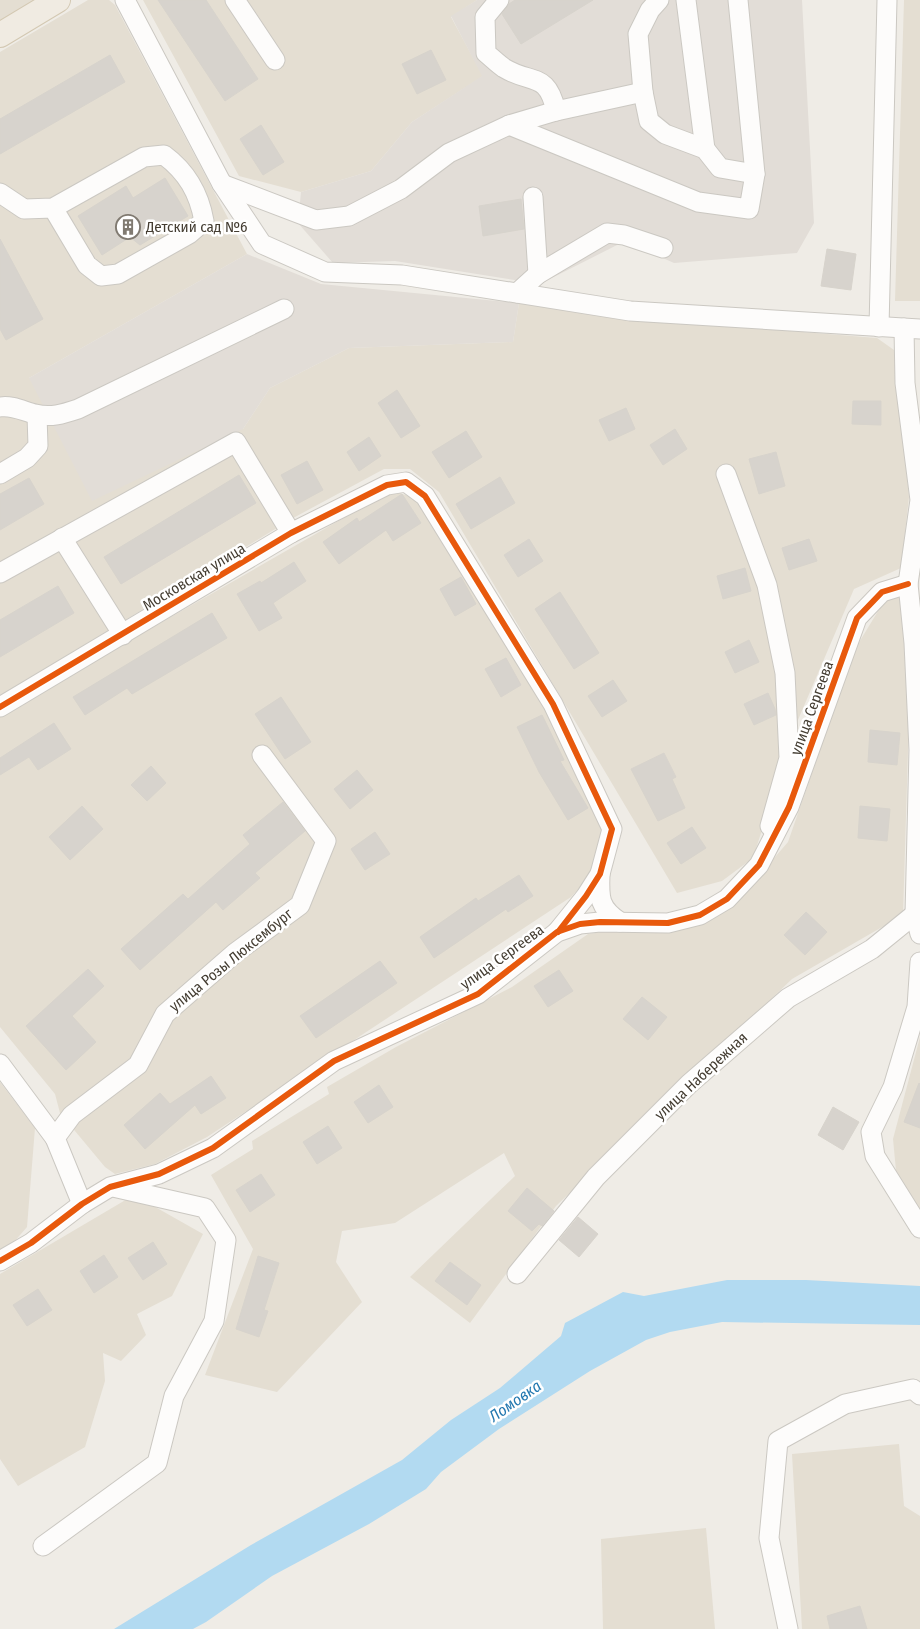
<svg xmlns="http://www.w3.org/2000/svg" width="920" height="1629" viewBox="0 0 920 1629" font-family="'Fira Sans Condensed',sans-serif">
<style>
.residential{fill:#e4ded2}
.industrial{fill:#e2ddd7}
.water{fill:#b2daf1}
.building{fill:#d7d3cd;stroke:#d7d3cc}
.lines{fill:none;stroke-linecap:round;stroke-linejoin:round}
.minor-casing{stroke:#cbc8c2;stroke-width:21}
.major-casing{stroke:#d3c8b2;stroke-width:26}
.minor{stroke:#fdfcfb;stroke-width:19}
.major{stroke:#f0ebe2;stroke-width:24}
.cycleway-casing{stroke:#fff;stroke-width:9}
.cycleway{stroke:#e8590c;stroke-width:6}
.labels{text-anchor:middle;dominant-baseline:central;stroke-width:5;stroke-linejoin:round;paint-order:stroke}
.poi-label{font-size:15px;fill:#443d32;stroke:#fff;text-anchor:start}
.street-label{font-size:15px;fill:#443d32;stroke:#fff}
.water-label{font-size:16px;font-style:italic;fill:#2378b0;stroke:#fff}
</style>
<rect width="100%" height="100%" fill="#efece6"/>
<g class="residential">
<polygon points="0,0 37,0 0,22"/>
<polygon points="88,0 109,0 115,5 247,254 29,378 243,429 270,388 349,348 513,342 519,303 626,318 877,338 894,350 909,497 901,568 854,589 795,727 753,858 722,881 677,893 439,492 410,469 384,469 295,517 0,696 0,52"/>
<polygon points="143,0 477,0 451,17 483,76 412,122 371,171 301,192 239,176"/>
<polygon points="904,0 920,0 920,301 895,301"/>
<polygon points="394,489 402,494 420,499 569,750 606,829 597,869 571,897 207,1137 155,1164 115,1174 105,1167 60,1113 55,1094 0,1027 0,715"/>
<polygon points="886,598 901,598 910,685 903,915 792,979 556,1206 470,1323 410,1277 515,1176 504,1153 395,1223 342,1231 336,1262 362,1302 277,1392 205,1375 253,1249 211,1175 253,1149 252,1141 329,1094 327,1087 396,1047 512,987 588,934 654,924 731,908 788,842 855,649"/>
<polygon points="920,1037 920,1213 897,1181 893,1139"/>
<polygon points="0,1082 35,1128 27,1227 13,1243 0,1250"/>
<polygon points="134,1195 203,1234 172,1296 137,1314 146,1335 121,1361 103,1353 105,1381 85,1447 18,1486 0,1459 0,1274"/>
<polygon points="899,1444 904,1506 920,1516 920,1629 802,1629 792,1454"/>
<polygon points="706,1528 715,1629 603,1629 601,1539"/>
</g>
<g class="industrial">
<polygon points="477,0 802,0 814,223 797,253 674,263 625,241 540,284 395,261 333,263 298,223 301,192 371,171 412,122 482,76 451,16"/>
<polygon points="247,254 321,284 519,303 513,342 349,348 270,388 243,429 92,501 29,378"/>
</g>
<polygon class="water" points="727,1280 806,1280 920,1286 920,1325 722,1322 670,1332 646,1340 590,1371 499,1429 441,1472 426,1489 369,1524 272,1576 206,1622 193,1629 114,1629 251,1545 402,1460 451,1420 500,1388 561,1336 565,1323 623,1292 644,1296"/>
<g class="building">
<polygon points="158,0 206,0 258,79 225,101"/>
<polygon points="515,0 593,0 521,44 502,14 509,4"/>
<polygon points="431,50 446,80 417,94 402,64"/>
<polygon points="110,55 125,82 0,154 0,119"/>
<polygon points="261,125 284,162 263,175 240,139"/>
<polygon points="165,178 188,216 140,245 130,237 102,255 78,216 126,186 133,198"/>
<polygon points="521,199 524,229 483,236 479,206"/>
<polygon points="0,239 43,319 6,340 0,329"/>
<polygon points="827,249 856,254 851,290 821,286"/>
<polygon points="397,390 420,426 401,438 378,403"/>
<polygon points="853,401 881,401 881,425 852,424"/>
<polygon points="626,408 635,429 609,441 599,420"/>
<polygon points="675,429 687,449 663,465 650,445"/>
<polygon points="466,431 482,457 449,478 432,452"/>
<polygon points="369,437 381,456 359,471 347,452"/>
<polygon points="776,452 785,486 759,494 749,459"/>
<polygon points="307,461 323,490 297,504 281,475"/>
<polygon points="239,475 256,503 121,584 104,557"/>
<polygon points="500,477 515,503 471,529 456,504"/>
<polygon points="29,478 44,504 0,530 0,494"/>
<polygon points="402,494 421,523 393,541 386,530 339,564 323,542 357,518 359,522"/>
<polygon points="529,539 543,561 518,577 504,555"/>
<polygon points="809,539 817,561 789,570 782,548"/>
<polygon points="294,562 306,581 273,603 282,618 259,631 237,594 260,581 261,583"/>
<polygon points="745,568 751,591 723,599 717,576"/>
<polygon points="461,577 476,604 455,616 440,589"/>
<polygon points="58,586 74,613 0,657 0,620"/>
<polygon points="560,592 599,653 574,669 535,609"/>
<polygon points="212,613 227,638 132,694 127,688 85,715 73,697"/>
<polygon points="749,640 759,662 735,673 725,652"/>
<polygon points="506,658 521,685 501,697 485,669"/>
<polygon points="613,680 627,701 602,717 588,696"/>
<polygon points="768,693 775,709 776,715 754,725 744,704"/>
<polygon points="281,697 311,742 285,759 255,714"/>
<polygon points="542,715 564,760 560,761 588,808 568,820 539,772 517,727"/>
<polygon points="54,723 71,749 38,770 29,757 0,775 0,758"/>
<polygon points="870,730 900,733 897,765 868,762"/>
<polygon points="664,753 676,777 672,779 685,808 658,821 631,769"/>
<polygon points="151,766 166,783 147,801 131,785"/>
<polygon points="357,770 373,790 350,809 334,789"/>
<polygon points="283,802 305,831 255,873 260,878 223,910 216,902 140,970 121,949 183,894 188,899 250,844 243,835"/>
<polygon points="82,806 103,829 70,860 49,837"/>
<polygon points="860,806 890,809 887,841 858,838"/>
<polygon points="692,827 706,848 681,864 667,843"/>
<polygon points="375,832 390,854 365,870 351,849"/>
<polygon points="519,875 533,896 508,912 506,909 434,958 420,937 476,898 478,901"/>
<polygon points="806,912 827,932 805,955 784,935"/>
<polygon points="380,961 397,983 316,1038 300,1016"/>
<polygon points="88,969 104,986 72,1016 96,1042 66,1070 26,1026"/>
<polygon points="559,970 573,991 548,1007 534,986"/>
<polygon points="642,997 667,1017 648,1040 623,1019"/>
<polygon points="211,1076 226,1098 201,1114 195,1105 145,1149 124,1125 160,1093 170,1104"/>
<polygon points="919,1083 920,1084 920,1128 904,1122"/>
<polygon points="379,1085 393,1107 368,1123 354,1102"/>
<polygon points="833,1107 859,1122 843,1150 818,1135"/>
<polygon points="328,1126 342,1148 317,1164 303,1142"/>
<polygon points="261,1174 275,1195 250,1212 236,1190"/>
<polygon points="527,1188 554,1211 542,1226 539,1224 532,1231 508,1211"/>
<polygon points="578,1217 598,1234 579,1257 559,1240"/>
<polygon points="153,1242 167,1264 143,1280 128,1258"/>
<polygon points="104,1255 118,1277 94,1293 80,1271"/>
<polygon points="258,1256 279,1263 264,1310 268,1311 259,1337 236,1329"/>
<polygon points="450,1262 481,1285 467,1305 435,1281"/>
<polygon points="38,1289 52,1310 27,1326 13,1305"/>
<polygon points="860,1606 867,1629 830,1629 827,1616"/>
</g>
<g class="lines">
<defs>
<g id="minor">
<polyline points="125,0 222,184 262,244 325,272 402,275 630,311 920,329"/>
<polyline points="235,0 275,60"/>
<path d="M499,0L485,17L486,53C492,58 498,64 504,68C532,85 547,71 556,111"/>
<polyline points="659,0 650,10 638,34 643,92 649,121 665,134 705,149 720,168 755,174"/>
<polyline points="686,0 705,149"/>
<polyline points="509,125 698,202 749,209 755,174 738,0"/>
<polyline points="222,184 316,220 349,216 401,189 449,153 509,125 556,111 643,92"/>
<path d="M0,193L24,209L53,208L144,157L164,155C187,172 199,193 204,221L189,234L118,274L101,276L87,265L53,208"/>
<polyline points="533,197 538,274"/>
<polyline points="517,293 538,274 607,233 624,235 663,248"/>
<polyline points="879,327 887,0"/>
<polyline points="904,328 905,383 920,500 908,584 914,643 919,750 915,914 920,934"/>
<path d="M0,407C12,405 23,411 35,414C51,418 63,414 78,409L284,309"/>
<polyline points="0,474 27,458 38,446 37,415"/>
<polyline points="726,474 767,585 785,673 789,758 770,826"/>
<polyline points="62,538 123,635"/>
<polyline points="0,573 236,442 291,533"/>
<polyline points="0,707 291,533 387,485 406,482 425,496 553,704 612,829 600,874 586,896 557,932"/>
<path d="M600,874C599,898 599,908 620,922"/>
<polyline points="920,962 917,1007 893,1087 871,1132 875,1156 920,1228"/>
<polyline points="0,1064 55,1138"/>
<polyline points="82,1204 55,1138 72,1115 138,1065 165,1014 235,953 300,905 326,841 262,755"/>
<polyline points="0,1261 31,1243 82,1204 110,1187 159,1174 213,1148 334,1061 478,994 557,932 580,924 600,922 668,923 700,915 727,899 759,865 789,807 857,618 882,592 908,584"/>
<polyline points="517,1274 596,1177 689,1084 788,998 872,949 915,914"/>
<polyline points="43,1546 157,1463 174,1396 214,1321 226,1240 205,1208 113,1187"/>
<polyline points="788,1629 769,1538 778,1441 845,1404 913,1389 920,1395"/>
</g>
<polyline id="major" points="0,35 58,0"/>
</defs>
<use href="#minor" class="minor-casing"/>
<use href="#major" class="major-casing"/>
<use href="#minor" class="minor"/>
<use href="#major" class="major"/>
<defs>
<g id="cycleway">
<polyline points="0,707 291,533 387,485 406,482 425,496 553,704 612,829 600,874 586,896 558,932"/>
<polyline points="0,1261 31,1243 82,1204 110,1187 159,1174 213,1148 334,1061 478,994 557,932 580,924 600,922 668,923 700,915 727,899 759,865 789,807 857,618 882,592 908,584"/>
</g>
</defs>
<use href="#cycleway" class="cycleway-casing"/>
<use href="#cycleway" class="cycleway"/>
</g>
<defs>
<symbol id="building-ring" viewBox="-11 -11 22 22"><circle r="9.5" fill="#fff" stroke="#807a71" stroke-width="1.5"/><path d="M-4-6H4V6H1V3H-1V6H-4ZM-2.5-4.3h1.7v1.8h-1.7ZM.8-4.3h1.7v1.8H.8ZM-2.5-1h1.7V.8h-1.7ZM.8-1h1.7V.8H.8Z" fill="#807a71"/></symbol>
</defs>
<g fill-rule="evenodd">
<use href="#building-ring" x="114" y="213" width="28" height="28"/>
</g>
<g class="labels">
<g class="poi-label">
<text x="146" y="227">Детский сад №6</text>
</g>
<g class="street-label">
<text transform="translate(194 577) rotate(-31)">Московская улица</text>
<text transform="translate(812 708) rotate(-70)">улица Сергеева</text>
<text transform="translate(502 957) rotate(-36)">улица Сергеева</text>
<text transform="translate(231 960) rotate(-39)">улица Розы Люксембург</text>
<text transform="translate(701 1076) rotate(-43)">улица Набережная</text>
</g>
<g class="water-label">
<text transform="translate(515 1401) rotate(-35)">Ломовка</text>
</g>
</g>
</svg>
